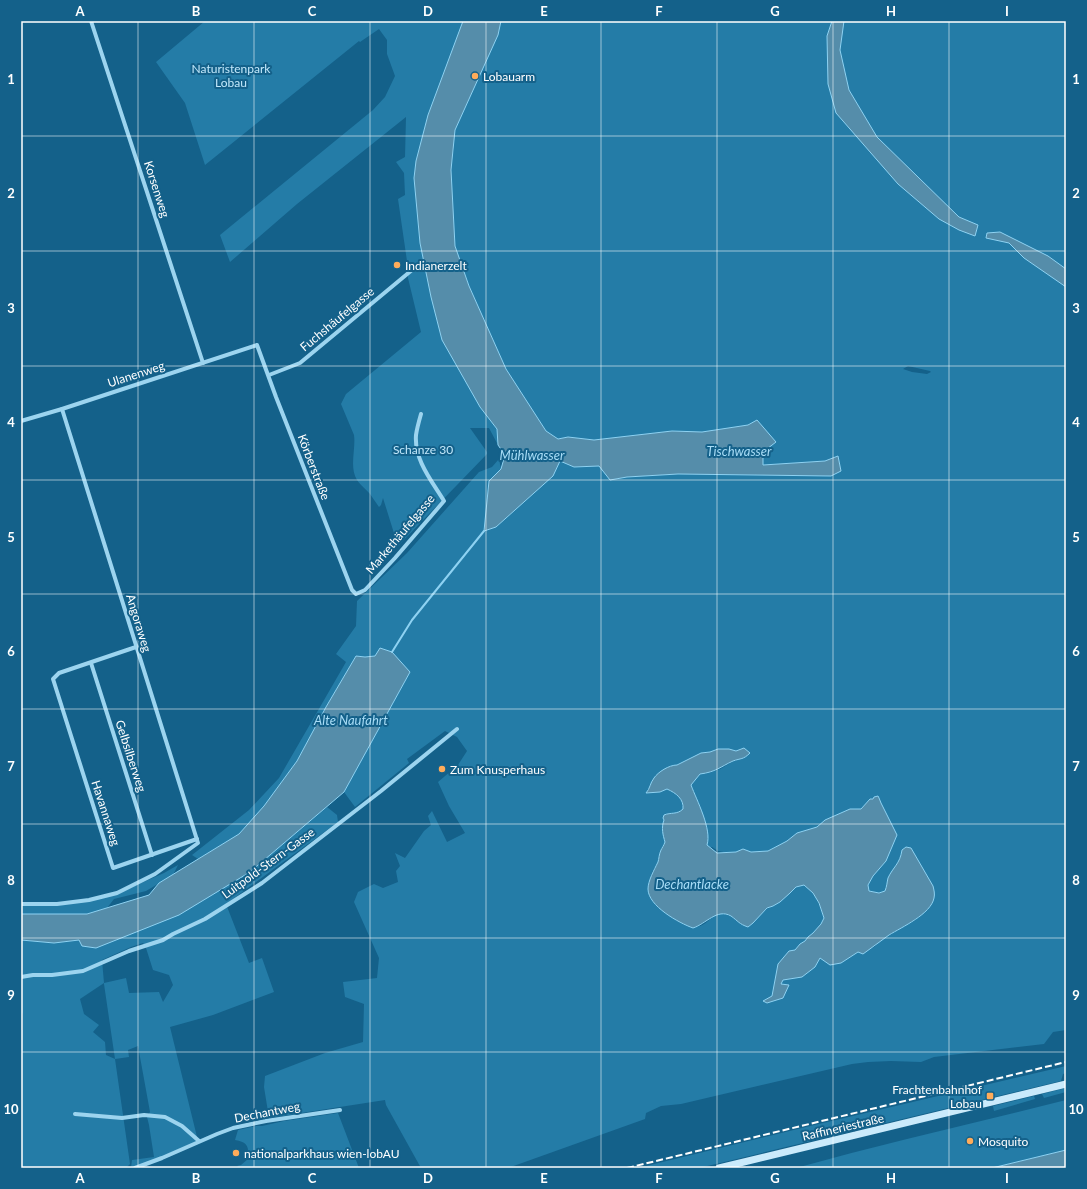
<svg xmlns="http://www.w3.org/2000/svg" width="1087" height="1189" viewBox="0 0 1087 1189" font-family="Lato,sans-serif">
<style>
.green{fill:#247ca7;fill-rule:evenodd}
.water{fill:#558daa;stroke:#8ed2f2}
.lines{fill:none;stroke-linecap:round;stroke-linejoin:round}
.stream{stroke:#8ed2f2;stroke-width:2}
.street{stroke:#9cd4ef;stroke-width:4}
.secondary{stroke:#caeafb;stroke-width:7}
.rail{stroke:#fff;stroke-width:2;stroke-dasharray:7 3;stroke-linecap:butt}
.grid{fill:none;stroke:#fff;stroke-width:1;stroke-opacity:0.55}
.poi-dot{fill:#ffac5a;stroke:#14618a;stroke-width:1.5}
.labels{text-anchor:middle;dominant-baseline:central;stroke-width:4;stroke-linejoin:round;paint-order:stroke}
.park-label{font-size:12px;fill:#c2e8fb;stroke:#14618a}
.poi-label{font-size:12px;fill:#fff;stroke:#14618a;text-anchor:start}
.street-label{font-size:12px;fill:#fff;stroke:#14618a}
.water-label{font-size:13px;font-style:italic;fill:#a8ddf7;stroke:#14618a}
.neatline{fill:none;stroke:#fff;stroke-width:1.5}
.grid-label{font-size:13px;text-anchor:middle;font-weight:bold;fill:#fff}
</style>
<rect width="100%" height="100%" fill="#14618a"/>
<g class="green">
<path d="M205,21H1066V1030L1053,1032L1044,1044L934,1057L921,1062L891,1061L868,1062L852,1064L681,1104L661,1106L646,1113L645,1119L508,1168H421L386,1105L385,1100L269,1118L264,1087L265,1076L325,1053L363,1042L364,1004L345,997L343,982L377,978L379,958L354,902L358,892L374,884L383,888L398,882L396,871L400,866L395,853L405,858L424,831L431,825L428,816L432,811L447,842L465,833L449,806L438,782L458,765L467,751L457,737L445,731L407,759L409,763L355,807L344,792L410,672L375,656L365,657L356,656L326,707L297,761L264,806L239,834L198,859L192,855L249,810L279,778L346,662L336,654L356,626L357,601L407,553L479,472L492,467L499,459L501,469L489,481L484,531L496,527L513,512L560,461L574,467L600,466L610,480L627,477L678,474L831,476L838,456L825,461L763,465V452L748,425L702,432L672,431L594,440L568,437L558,439L546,431L506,369L469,286L455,246L451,170L454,145L416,161L414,178L420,243L480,407L497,429L498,445L489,428H470L487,452V454L398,546L383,498L381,505L379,507C376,503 373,498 370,494C366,489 360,485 357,480C349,467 356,449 354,435L341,404L346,394L421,332L408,278V268L398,199L405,195L404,173L396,162L405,157L406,117L297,204L230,262L220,235L373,110L385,97L395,76L387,54V40L379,29L360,42L359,41L205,165L185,103L156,62ZM908,366L930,371L931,372L927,374L912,372L903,369ZM718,749C732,749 734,749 744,758L734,761L720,769L709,773L700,774L691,785L696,796L707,845L710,848L712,847L718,851L729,853L736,852L743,850L751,852L768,851L787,841L797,833L817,827L825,820L850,809H861L870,799L879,798L886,861L873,876L868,885L869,891L879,893L885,891C887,886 887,882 889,878C894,867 900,862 902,850L906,847L911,848L929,908L914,921L905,925L879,942L874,947L858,952L849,958H820C809,976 802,977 783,980L780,984L789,985L767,1003L772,996L778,964L789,951L795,950L800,944L805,941L808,937L813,933L821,924L824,918C819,904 816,893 804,885C794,885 788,896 781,901C777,905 771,906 767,909C760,914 755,922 748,927C738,924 733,915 724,914C713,912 709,923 700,926C690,929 679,922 671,917C664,911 654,896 648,888L652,872L658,862L660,851L665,842C662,829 662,825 668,813C675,814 678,813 683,810C684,799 676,793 667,789L660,792L646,793C650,788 651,782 654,778C658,772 670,765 677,765L701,753L710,752Z"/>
<path d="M327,807L337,815L338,822L226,904L249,963L262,958L274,992L213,1015L170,1027L198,1141L135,1168H131L132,1160L154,1157L149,1125L147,1117L150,1112L138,1046L128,1050L129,1057L115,1059L130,1164L126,1168H21V1030H23V1014L21,1011V940L54,943L79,940L250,872ZM143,943L146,948L153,970L169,975L173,985L163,1002L159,992L129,993L126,978L104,983L102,960L131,947ZM104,983V984L115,1059L106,1055L105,1042L93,1032L99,1025L84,1014L80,999Z"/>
<polygon points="178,865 173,875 146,891 114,899 107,908 87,914 21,914 21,906 58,905 114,895 164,873"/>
<polygon points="1066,1066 1066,1073 1063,1074 1061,1081 699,1168 638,1168 806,1127"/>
<polygon points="1066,1088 1066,1092 1044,1098 1042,1094"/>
<polygon points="1034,1096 1035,1099 994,1111 993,1106"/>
<path d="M1066,1100V1150L992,1168H796C886,1143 976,1123 1066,1100Z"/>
<path d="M338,1113L359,1168H239L237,1166L241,1165L248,1159C249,1147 248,1142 235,1140L238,1130L256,1126H262L284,1121Z"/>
</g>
<g class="water">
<polygon points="463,21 501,21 498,35 455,130 451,170 455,246 469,286 506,369 546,431 558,439 568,437 594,440 672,431 702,432 748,425 757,420 776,442 763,452 763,465 825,461 838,456 841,471 831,476 678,474 627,477 610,480 599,466 574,467 560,461 553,476 496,527 484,531 489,481 501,469 505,455 498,445 497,429 480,407 442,340 431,297 420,243 414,178 416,161 428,115"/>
<polygon points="832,21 844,21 840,50 849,90 877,137 959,217 978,225 975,236 959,230 939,219 898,184 836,113 828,84 827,36"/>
<polygon points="1000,232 1048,256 1066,269 1066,287 1024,258 1009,243 986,238 987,233"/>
<polygon points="380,648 392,652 410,672 344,792 250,872 179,915 96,948 82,946 79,940 54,943 21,940 21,914 87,914 149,895 159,883 239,834 264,806 297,761 326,707 356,656 365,657 375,656"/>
<path d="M744,748L750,753C743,760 741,758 733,761C720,767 716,772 700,774L691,785C697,801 712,829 707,845L717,853L736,852L743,849L751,852L768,851L787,841L797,833L817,827L825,820L850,809H861L870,799H873L874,797L878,796L879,798L881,803L897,835L886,861L873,876L868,885L869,891L879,893L885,891C887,886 887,882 888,878C893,867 900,864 902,850L906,847L911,848L933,886C934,890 935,894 934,898C931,914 902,927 889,935C880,941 872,948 863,954L858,952L841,963L830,965L820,958L815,967L802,977L783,980L781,984L789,985L783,998L767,1003L763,1001L772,996L778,964L789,951L795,950L800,944L805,941L808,937L813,933L821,924L824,918L819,903L813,893L804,885L796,887L790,893L780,902L773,906L767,908L753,923L748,927C739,924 738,921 731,916C717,908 706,924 693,928C679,923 648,906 648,889C648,881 654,870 658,862C659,859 659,854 661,850C662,848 664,845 665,842C663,835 661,828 664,820L663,818L664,815C671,812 677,815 683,809C684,799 676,793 667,789L660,792L646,793C650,789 650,783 654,778C658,772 669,765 677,765L701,753L710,752L718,749H729L736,751Z"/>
<polygon points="1066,1150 1066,1168 992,1168"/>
</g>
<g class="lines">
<polyline class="stream" points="392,652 412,620 484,531"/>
<g class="street">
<polyline points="91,21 203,363"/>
<polyline points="269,375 300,363 412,270"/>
<path d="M21,421L62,409L257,345L276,397L352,590L356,594L365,590L395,558L444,501C432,481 414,460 416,435C417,428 419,421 421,414"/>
<polyline points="136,647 59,673 53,679 113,868 197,839"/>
<polyline points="91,663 152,855"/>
<polyline points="21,904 57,904 89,900 117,893 155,874 198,843 62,409"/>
<polyline points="21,977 33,975 52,975 83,971 129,951 163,940 173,934 205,919 262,883 381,791 457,729"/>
<polyline points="75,1114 122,1118 144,1115 165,1117 182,1126 199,1141"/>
<polyline points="135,1168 162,1158 217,1134 233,1128 266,1121 340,1110"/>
</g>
<polyline class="secondary" points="719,1168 1066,1084"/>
<polyline class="rail" points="627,1168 1066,1062"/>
</g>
<path class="grid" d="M138,21V1168M254,21V1168M370,21V1168M486,21V1168M601,21V1168M717,21V1168M833,21V1168M949,21V1168M21,136H1066M21,251H1066M21,366H1066M21,480H1066M21,594H1066M21,709H1066M21,824H1066M21,938H1066M21,1052H1066"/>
<g class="poi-dot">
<circle cx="475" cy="76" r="4"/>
<circle cx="397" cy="265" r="4"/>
<circle cx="442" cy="769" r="4"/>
<rect x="986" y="1092" width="8" height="8" rx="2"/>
<circle cx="970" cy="1141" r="4"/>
<circle cx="236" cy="1153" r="4"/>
</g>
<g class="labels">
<g class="park-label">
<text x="231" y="68">Naturistenpark<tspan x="231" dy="14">Lobau</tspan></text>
<text x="423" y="449">Schanze 30</text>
</g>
<g class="poi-label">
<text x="483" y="76">Lobauarm</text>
<text x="405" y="265">Indianerzelt</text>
<text x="450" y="769">Zum Knusperhaus</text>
<text x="982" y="1089" text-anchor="end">Frachtenbahnhof<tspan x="982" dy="14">Lobau</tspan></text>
<text x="978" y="1141">Mosquito</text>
<text x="244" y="1153">nationalparkhaus wien-lobAU</text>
</g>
<g class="street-label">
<text transform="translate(157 189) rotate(72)">Korsenweg</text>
<text transform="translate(337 319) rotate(-40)">Fuchshäufelgasse</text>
<text transform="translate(136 374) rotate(-18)">Ulanenweg</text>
<text transform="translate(314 467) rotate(69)">Körberstraße</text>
<text transform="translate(400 534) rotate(-50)">Markethäufelgasse</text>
<text transform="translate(139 623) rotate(73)">Angoraweg</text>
<text transform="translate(131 756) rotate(72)">Gelbsilberweg</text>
<text transform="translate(106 813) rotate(72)">Havannaweg</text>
<text transform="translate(268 863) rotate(-36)">Luitpold-Stern-Gasse</text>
<text transform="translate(267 1112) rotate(-11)">Dechantweg</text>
<text transform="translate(843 1127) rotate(-13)">Raffineriestraße</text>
</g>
<g class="water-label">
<text x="739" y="451">Tischwasser</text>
<text x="532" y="455">Mühlwasser</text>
<text x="351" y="720">Alte Naufahrt</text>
<text x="692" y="884">Dechantlacke</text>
</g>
</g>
<rect width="1087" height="1189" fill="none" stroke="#14618a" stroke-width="44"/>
<rect x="22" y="22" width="1043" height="1145" class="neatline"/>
<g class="grid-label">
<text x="80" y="16">A</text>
<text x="196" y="16">B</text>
<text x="312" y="16">C</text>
<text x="428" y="16">D</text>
<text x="544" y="16">E</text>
<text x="659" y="16">F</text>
<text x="775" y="16">G</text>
<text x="891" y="16">H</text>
<text x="1007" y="16">I</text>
<text x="11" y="84">1</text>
<text x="1076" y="84">1</text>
<text x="11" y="198">2</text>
<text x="1076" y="198">2</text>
<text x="11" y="313">3</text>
<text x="1076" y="313">3</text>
<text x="11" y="427">4</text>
<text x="1076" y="427">4</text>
<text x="11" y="542">5</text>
<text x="1076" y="542">5</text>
<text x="11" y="656">6</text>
<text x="1076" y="656">6</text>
<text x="11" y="771">7</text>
<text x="1076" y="771">7</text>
<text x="11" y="885">8</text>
<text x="1076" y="885">8</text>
<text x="11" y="1000">9</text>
<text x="1076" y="1000">9</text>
<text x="11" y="1114">10</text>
<text x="1076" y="1114">10</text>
<text x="80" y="1183">A</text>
<text x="196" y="1183">B</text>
<text x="312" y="1183">C</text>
<text x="428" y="1183">D</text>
<text x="544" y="1183">E</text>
<text x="659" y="1183">F</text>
<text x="775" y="1183">G</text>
<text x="891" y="1183">H</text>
<text x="1007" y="1183">I</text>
</g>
</svg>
